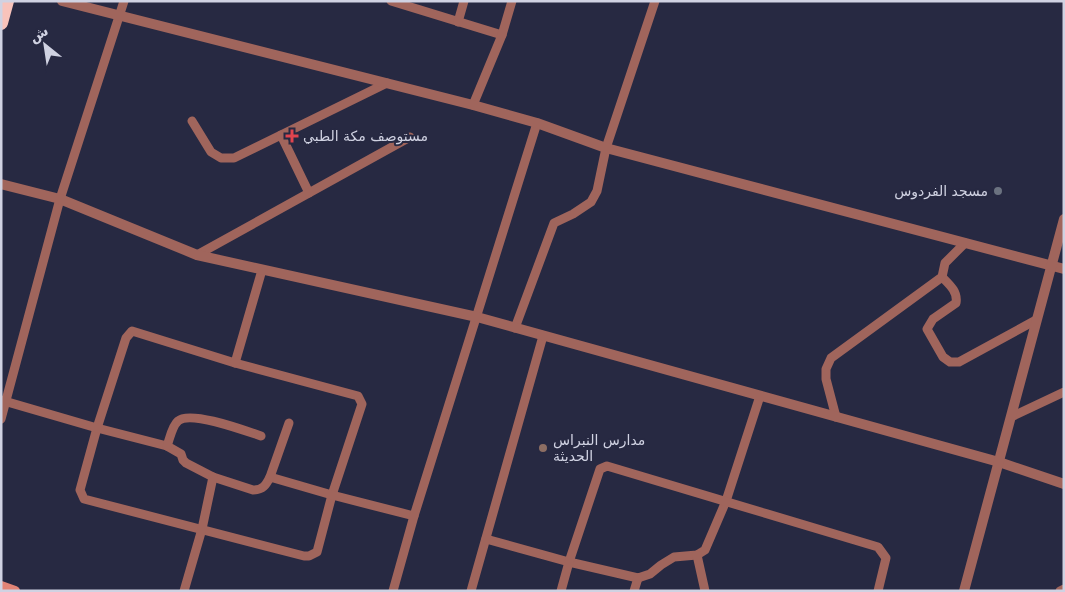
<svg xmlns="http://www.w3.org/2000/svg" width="1065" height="592" viewBox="0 0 1065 592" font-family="'DejaVu Sans',Vazirmatn,sans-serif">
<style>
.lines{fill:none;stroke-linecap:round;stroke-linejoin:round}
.minor{stroke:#a0655c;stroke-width:9}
.tertiary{stroke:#a0655c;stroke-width:10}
.secondary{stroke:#e28476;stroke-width:10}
.trunk{stroke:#f8c3bb;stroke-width:14}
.health-dot{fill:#e0444e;stroke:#272942;stroke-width:2}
.worship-dot{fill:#6b7280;stroke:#272942;stroke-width:2}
.education-dot{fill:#8d6e63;stroke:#272942;stroke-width:2}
.labels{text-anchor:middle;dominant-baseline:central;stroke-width:4;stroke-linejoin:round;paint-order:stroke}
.poi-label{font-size:14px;fill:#d0d2e2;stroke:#272942;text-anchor:start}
</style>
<rect width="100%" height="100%" fill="#272942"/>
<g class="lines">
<g class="minor">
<polyline points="391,1 502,35"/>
<polyline points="458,22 464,1"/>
<polyline points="473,105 502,35 512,1"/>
<polyline points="192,121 211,152 221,158 234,158 387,83"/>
<polyline points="281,135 309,193"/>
<polyline points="197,255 410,137"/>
<path d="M942,277C950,285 958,292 956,303L933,319L927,329L943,357L950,362H959L1036,320"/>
<polyline points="515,328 554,223 573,214 591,202 597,191 606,148 655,1"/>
<polygon points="132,331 235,363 358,396 362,404 332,495 317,552 309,556 304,556 84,499 80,490 97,428 126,338"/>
<polyline points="235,363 262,270"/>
<path d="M1,400L97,428L167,446L181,454L183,460L186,463L213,477L253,490C263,490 266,485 270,477L332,495L414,516"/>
<polyline points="836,417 826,379 826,369 831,358 942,277 945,263 965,243"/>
<polyline points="1011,417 1064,392"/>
<polyline points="1,419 60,199 124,1"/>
<path d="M167,446C170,438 172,426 178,421C190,410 246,431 261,436"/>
<polyline points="270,477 289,423"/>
<polyline points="486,539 569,562 638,578 650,574 661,565 674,557 697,555 705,550 726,501 760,396"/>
<polyline points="697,555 705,591"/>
<polyline points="184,591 202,529 213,477"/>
<polyline points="393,591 414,516 537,123"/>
<polyline points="471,591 543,336"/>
<polyline points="561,591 569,562 600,469 607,466 878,547 886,558 878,591"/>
<polyline points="634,591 638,578"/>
<polyline points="1060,591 1064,589"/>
</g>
<g class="tertiary">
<polyline points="62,1 473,105 537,123 606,148 1064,269"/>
<polyline points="1,184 60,199 197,255 477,317 999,462 1064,484"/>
<polyline points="964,591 1064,219"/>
</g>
<polyline class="secondary" points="1,586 15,591"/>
<polyline class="trunk" points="1,23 7,1"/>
</g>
<path class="health-dot" d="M289.5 128.5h5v5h5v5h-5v5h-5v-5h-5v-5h5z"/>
<circle class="worship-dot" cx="998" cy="191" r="5"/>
<circle class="education-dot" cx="543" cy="448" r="5"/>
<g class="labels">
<g class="poi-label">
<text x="303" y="136">مستوصف مكة الطبي</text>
<text x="988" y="191" text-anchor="end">مسجد الفردوس</text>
<text x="553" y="440">مدارس النبراس<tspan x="553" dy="16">الحديثة</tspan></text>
</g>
</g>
<rect width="1065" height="592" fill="none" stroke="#d0d2e2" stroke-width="5"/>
<g transform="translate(45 45) rotate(330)" stroke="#272942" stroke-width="4" paint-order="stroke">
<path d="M0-4L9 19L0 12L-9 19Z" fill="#d0d2e2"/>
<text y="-8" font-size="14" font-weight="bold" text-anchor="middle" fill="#d0d2e2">ش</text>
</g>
</svg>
